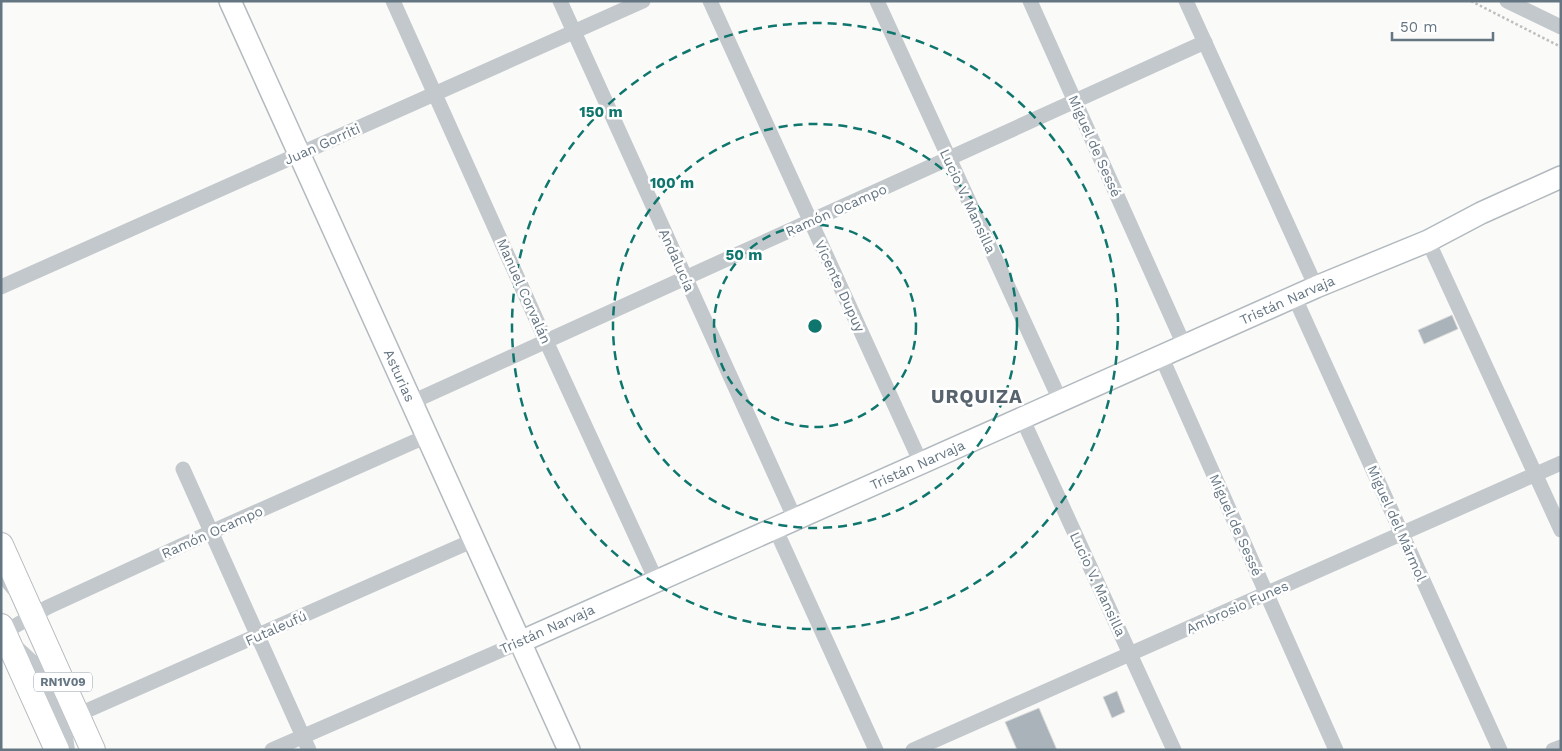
<svg xmlns="http://www.w3.org/2000/svg" width="1562" height="751" viewBox="0 0 1562 751" font-family="'Work Sans',sans-serif">
<style>
.building{fill:#aab3b9;stroke:#dcdcda}
.lines{fill:none;stroke-linecap:round;stroke-linejoin:round}
.secondary-casing{stroke:#b3babf;stroke-width:24}
.primary-casing{stroke:#b5babe;stroke-width:26}
.path{stroke:#bbbfc2;stroke-width:2.5;stroke-dasharray:2.5 2.5;stroke-linecap:butt}
.lane{stroke:#c3c8cc;stroke-width:8}
.street{stroke:#c3c8cc;stroke-width:15}
.secondary{stroke:#fff;stroke-width:21}
.primary{stroke:#fff;stroke-width:24}
.ring{fill:none;stroke:#0f766e;stroke-width:2.5;stroke-dasharray:9 6}
.labels{text-anchor:middle;dominant-baseline:central;stroke-width:5;stroke-linejoin:round;paint-order:stroke}
.shield{fill:#fff;stroke:#939fa8;stroke-width:1}
.shield-label{font-size:12px;font-weight:bold;fill:#657683}
.street-label{font-size:14px;fill:#657683;stroke:#fff}
.district-label{font-size:19px;font-weight:bold;letter-spacing:1px;fill:#57646e;stroke:#fff}
.centre{fill:#0f766e;stroke:#fff;stroke-width:2.5}
.ring-label{font-size:15px;text-anchor:middle;font-weight:bold;fill:#0f766e;stroke:#fff;stroke-width:5;stroke-linejoin:round;paint-order:stroke}
</style>
<rect width="100%" height="100%" fill="#fafaf8"/>
<g class="building">
<polygon points="1452,315 1458,329 1424,344 1418,330"/>
<polygon points="1117,691 1125,712 1112,718 1103,697"/>
<polygon points="1039,708 1057,750 1017,750 1005,722"/>
</g>
<g class="lines">
<defs>
<g id="secondary">
<path id="s1" d="M230,1L569,750"/>
<path id="s2" d="M520,642L1316,287L1428,241L1481,213L1561,177"/>
</g>
<g id="primary">
<polyline points="1,545 93,750"/>
<polyline points="1,626 57,750"/>
</g>
</defs>
<use href="#secondary" class="secondary-casing"/>
<use href="#primary" class="primary-casing"/>
<polyline class="path" points="1471,1 1561,47"/>
<g class="lane">
<polyline points="1,579 11,591"/>
<polyline points="19,645 34,659 69,737 71,750"/>
</g>
<g class="street">
<polyline points="393,1 546,341 656,580"/>
<polyline points="560,1 795,519"/>
<polyline points="710,1 921,463"/>
<polyline points="877,1 1060,400"/>
<polyline points="1030,1 1184,345"/>
<polyline points="1186,1 1316,287"/>
<polyline points="1507,1 1561,27"/>
<polyline points="1428,241 1561,530"/>
<polyline points="1,287 643,1"/>
<polyline points="1294,296 1500,750"/>
<polyline points="1161,356 1336,750"/>
<polyline points="412,402 1205,42"/>
<polyline points="1022,418 1174,750"/>
<polyline points="183,469 309,750"/>
<polyline points="775,528 876,750"/>
<polyline points="1,634 48,607 211,532 427,436"/>
<polyline points="77,715 474,540"/>
<polyline points="272,750 520,642"/>
<polyline points="913,750 1561,463"/>
<polyline points="1553,750 1561,747"/>
</g>
<use href="#secondary" class="secondary"/>
<use href="#primary" class="primary"/>
</g>
<g class="ring">
<circle cx="815" cy="326" r="101"/>
<circle cx="815" cy="326" r="202"/>
<circle cx="815" cy="326" r="303"/>
</g>
<g class="labels">
<rect class="shield" x="34" y="672.5" width="58" height="19" rx="4"/>
<g class="shield-label">
<text x="63" y="682">RN1V09</text>
</g>
<g class="street-label">
<text transform="translate(322 144) rotate(-24)">Juan Gorriti</text>
<text transform="translate(1095 146) rotate(66)">Miguel de Sessé</text>
<text transform="translate(968 201) rotate(65)">Lucio V. Mansilla</text>
<text transform="translate(836 210) rotate(-24)">Ramón Ocampo</text>
<text transform="translate(677 260) rotate(66)">Andalucía</text>
<text transform="translate(840 286) rotate(65)">Vicente Dupuy</text>
<text transform="translate(524 291) rotate(66)">Manuel Corvalán</text>
<text stroke="none"><textPath href="#s2" startOffset="840">Tristán Narvaja</textPath></text>
<text stroke="none"><textPath href="#s1" startOffset="411">Asturias</textPath></text>
<text stroke="none"><textPath href="#s2" startOffset="435">Tristán Narvaja</textPath></text>
<text transform="translate(1397 523) rotate(66)">Miguel del Mármol</text>
<text transform="translate(1236 525) rotate(66)">Miguel de Sessé</text>
<text transform="translate(212 532) rotate(-24)">Ramón Ocampo</text>
<text transform="translate(1098 584) rotate(65)">Lucio V. Mansilla</text>
<text transform="translate(1237 607) rotate(-24)">Ambrosio Funes</text>
<text transform="translate(276 628) rotate(-24)">Futaleufú</text>
<text transform="translate(547 629) rotate(-24)">Tristán Narvaja</text>
</g>
<g class="district-label">
<text x="977" y="396">URQUIZA</text>
</g>
</g>
<circle cx="815" cy="326" r="8" class="centre"/>
<g class="ring-label">
<text x="601" y="117">150 m</text>
<text x="672" y="188">100 m</text>
<text x="744" y="260">50 m</text>
</g>
<rect width="1562" height="751" fill="none" stroke="#657683" stroke-width="5"/>
<path d="M1392 32v8h101v-8" fill="none" stroke="#657683" stroke-width="2.5"/>
<text x="1400" y="32" font-size="15" fill="#657683" stroke="#ffffff" stroke-width="4" paint-order="stroke">50 m</text>
</svg>
